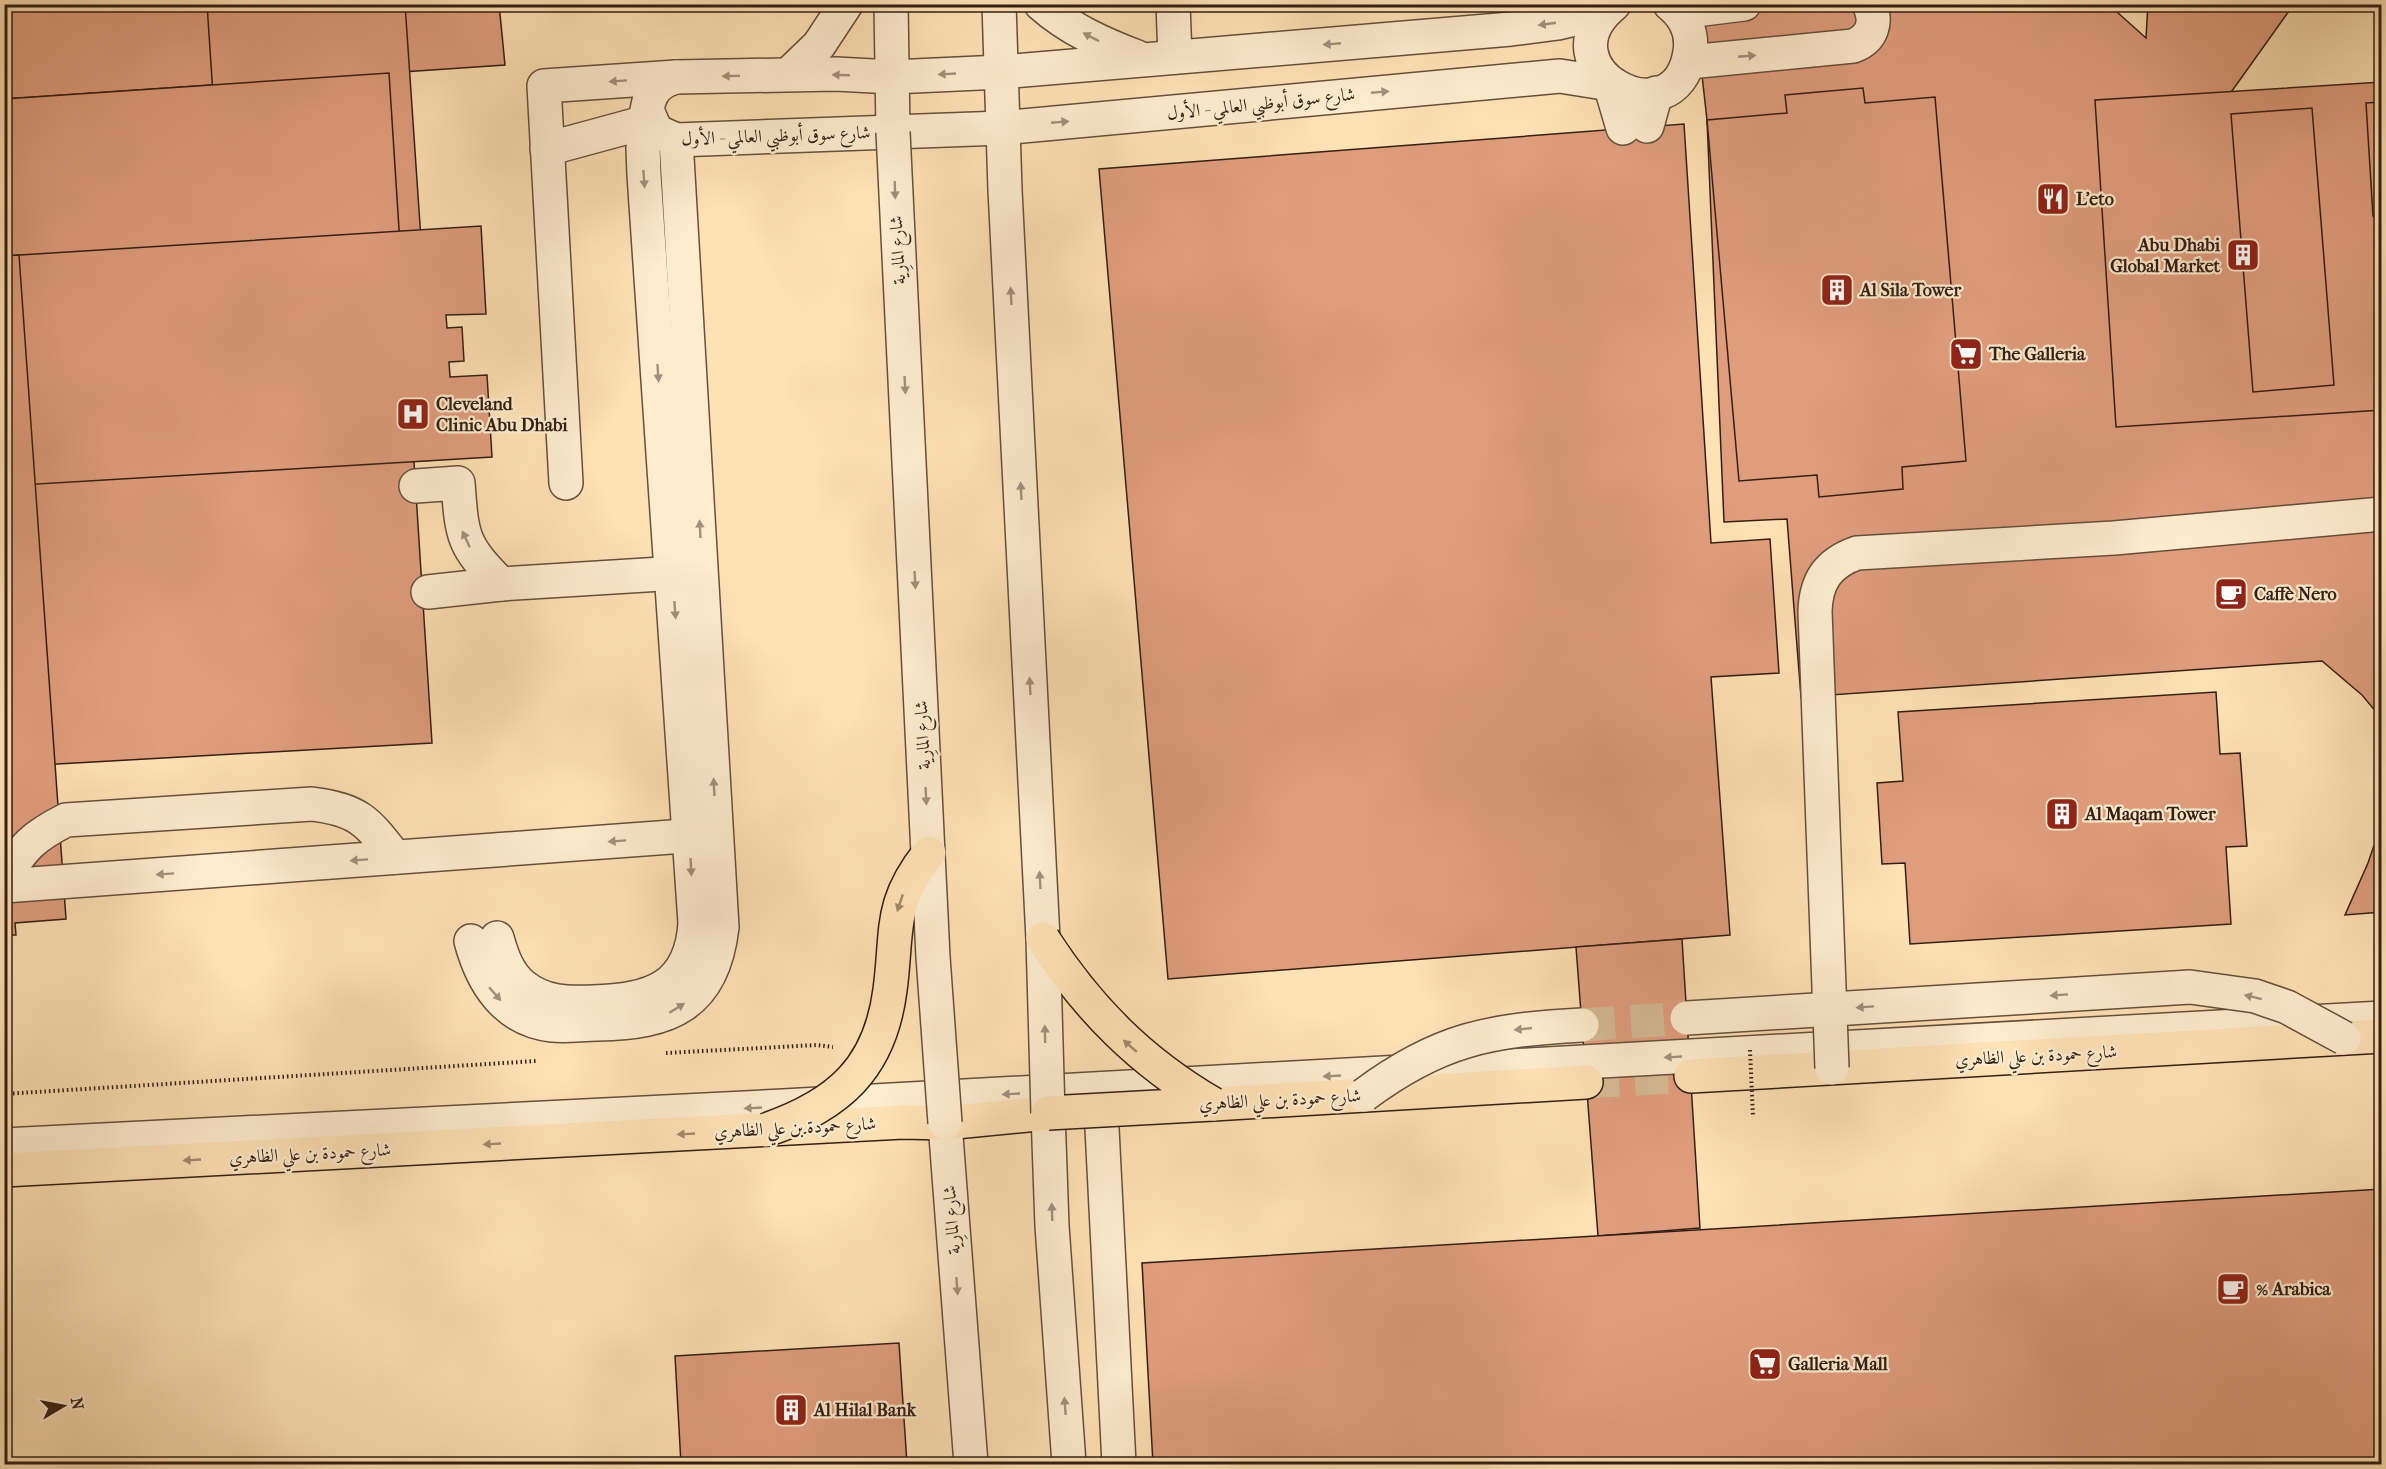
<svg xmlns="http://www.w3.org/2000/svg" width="2386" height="1469" viewBox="0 0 2386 1469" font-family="'IM FELL French Canon',Amiri,serif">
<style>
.building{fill:#e09d7e;stroke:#331e14;stroke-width:1.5}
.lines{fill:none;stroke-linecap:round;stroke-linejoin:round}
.minor-tunnel{stroke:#d5ba95;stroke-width:33;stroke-dasharray:33 16;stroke-linecap:butt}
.major-tunnel{stroke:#d5ba95;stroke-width:33;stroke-dasharray:33 16;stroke-linecap:butt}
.minor-casing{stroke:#664f3c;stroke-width:36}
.major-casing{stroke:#331e14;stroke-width:36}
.path{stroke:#331e14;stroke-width:4;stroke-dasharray:1.5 3;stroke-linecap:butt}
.minor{stroke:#feeccf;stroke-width:33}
.major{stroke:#fee1b5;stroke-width:33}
.minor-bridge-casing{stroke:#664f3c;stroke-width:36;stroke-linecap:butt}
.major-bridge-casing{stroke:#331e14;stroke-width:36;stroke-linecap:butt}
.path-bridge{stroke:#331e14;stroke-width:4;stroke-dasharray:1.5 3;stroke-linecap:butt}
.minor-bridge{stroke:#feeccf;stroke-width:33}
.major-bridge{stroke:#fee1b5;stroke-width:33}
.oneway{fill:#a38f7b}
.oneway2{fill:#a3896d}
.labels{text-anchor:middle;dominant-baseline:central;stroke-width:4.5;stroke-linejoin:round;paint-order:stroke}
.street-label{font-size:18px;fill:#331e14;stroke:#feeccf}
.poi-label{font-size:18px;font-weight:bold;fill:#331e14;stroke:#feeccf;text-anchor:start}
</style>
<rect width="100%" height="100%" fill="#fee1b5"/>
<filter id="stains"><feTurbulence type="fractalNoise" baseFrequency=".00333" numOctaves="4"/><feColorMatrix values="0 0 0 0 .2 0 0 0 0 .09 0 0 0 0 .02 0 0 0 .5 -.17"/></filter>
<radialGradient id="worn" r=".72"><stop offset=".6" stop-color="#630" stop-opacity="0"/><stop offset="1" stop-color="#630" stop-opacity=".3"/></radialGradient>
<g class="building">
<polygon points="4,4 499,4 505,65 4,99"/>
<polygon points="207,4 405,4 436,460 238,472"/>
<polygon points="1694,4 2108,4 2146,38 2148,4 2294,4 2197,140 2203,202 2237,199 2246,308 2212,312 2219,408 2382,396 2382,719 2362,695 2322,661 1801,697 1787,519 1724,522 1707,120"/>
<polygon points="389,73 432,743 4,767 4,99"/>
<polygon points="2382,82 2382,410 2116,427 2095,100"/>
<polygon points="1863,88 1865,103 1935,97 1966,461 1902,467 1903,489 1819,497 1817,475 1739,481 1707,120 1787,113 1785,95"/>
<polygon points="2382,102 2382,216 2373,216 2366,103"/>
<polygon points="2312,108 2334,385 2253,392 2231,114"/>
<polygon points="1684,124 1711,543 1770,539 1779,673 1711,677 1730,935 1168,979 1099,169"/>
<polygon points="481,226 486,314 446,315 447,328 462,327 464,361 449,362 450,377 487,375 492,457 4,486 4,256"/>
<polygon points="19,255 66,919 15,923 16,935 4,935 4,256"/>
<polygon points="2216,692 2220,754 2240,753 2247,846 2226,847 2231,924 1910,944 1905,863 1882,864 1877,783 1903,781 1898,712"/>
<polygon points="2382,822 2382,912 2345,915 2368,863"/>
<polygon points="1682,939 1700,1228 1598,1236 1576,947"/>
<polygon points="2382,1189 2382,1464 1153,1464 1142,1263"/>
<polygon points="899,1343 907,1464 681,1464 675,1356"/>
</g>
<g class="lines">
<polyline class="minor-tunnel" points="1582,1025 1687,1018"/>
<polyline class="major-tunnel" points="1586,1082 1691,1076"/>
<defs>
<g id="minor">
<polyline points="891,4 893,132"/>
<polyline points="999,4 1005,190 1043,939"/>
<path d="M1041,4C1069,29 1103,44 1137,57"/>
<polyline points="1173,4 1175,57"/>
<path d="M1614,4C1536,68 1676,145 1690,52C1693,33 1685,16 1670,4"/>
<path d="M1604,12L1558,23L1511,29L1001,72L892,77L836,74L676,77C658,82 650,91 647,110L656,131L676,140L1002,128L1560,76L1610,84L1623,128"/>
<polyline points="1679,12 1744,4"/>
<path d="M1689,62L1853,46C1872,39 1878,22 1869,4"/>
<polyline points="789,74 819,45 846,4"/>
<polyline points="1647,126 1656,93"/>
<polyline points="547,149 650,121"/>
<polyline points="566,483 544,86 676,77"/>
<path d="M416,486L458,483C462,537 462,545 501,584"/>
<polyline points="428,592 501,584 694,572"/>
<path d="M4,878C23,847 34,836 66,820L312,804C359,810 367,821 395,857"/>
<polyline points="4,886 712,834"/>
<path d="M497,938C502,956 508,974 523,986C544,1003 567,1003 593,1002C650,1001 691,988 695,923L644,175L643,148L650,121"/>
<path d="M471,941C482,982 505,1020 552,1025C566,1027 583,1024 598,1024C670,1023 713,1005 722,927L676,140"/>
<polyline points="1100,1089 1119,1464"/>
<polyline points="1048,1113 1052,1226 1069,1464"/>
<polyline points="945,1123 971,1464"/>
<polyline points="4,1145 783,1106 2382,1018"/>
</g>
<g id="major">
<polyline points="1691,1076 2382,1036"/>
<polyline points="1213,1104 1586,1082"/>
<polyline points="4,1170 903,1122 945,1123 1048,1113"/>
</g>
</defs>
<use href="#minor" class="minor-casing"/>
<use href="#major" class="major-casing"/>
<g class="path">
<polyline points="666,1053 817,1045 833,1047"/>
<polyline points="4,1094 536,1061"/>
</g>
<use href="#minor" class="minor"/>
<use href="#major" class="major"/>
<defs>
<g id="minor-bridge">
<polyline points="893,132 933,957 945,1123"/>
<polyline points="1043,939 1048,1113"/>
<polyline points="1687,1018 2190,987 2255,996 2287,1007 2344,1038"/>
<path d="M1832,1068L1815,611C1816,581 1828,563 1857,553L2114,538L2382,514"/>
<path d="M1364,1095C1439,1039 1490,1030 1582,1025"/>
</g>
<g id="major-bridge">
<path d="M1043,939C1088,1009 1141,1062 1213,1104"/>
<polyline points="1048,1113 1213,1104"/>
<path d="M766,1130C839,1105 880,1068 890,990C898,931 888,904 929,853"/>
</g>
</defs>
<use href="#minor-bridge" class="minor-bridge-casing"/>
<use href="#major-bridge" class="major-bridge-casing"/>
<polyline class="path-bridge" points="1750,1050 1753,1117"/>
<use href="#minor-bridge" class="minor-bridge"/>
<use href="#major-bridge" class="major-bridge"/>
</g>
<defs><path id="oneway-solid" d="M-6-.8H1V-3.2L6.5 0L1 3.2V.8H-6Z" transform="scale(1.5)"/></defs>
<g class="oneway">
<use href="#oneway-solid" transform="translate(1547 24) rotate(172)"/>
<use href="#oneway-solid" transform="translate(1091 37) rotate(-153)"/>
<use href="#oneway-solid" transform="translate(1332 44) rotate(175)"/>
<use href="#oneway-solid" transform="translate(1747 56) rotate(-5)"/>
<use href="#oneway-solid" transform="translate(947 74) rotate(177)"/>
<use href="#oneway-solid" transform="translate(841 75) rotate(-178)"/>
<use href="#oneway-solid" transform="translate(731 76) rotate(179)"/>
<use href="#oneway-solid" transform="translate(618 81) rotate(176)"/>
<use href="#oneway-solid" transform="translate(1380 92) rotate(-5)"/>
<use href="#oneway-solid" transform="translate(1060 122) rotate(-5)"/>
<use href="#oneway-solid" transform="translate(644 179) rotate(86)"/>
<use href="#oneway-solid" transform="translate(895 190) rotate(88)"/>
<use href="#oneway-solid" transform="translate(1011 296) rotate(-93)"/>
<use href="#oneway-solid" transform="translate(658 373) rotate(86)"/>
<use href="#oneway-solid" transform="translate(905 385) rotate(87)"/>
<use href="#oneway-solid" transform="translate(1021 491) rotate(-93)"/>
<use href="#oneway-solid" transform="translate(700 529) rotate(-93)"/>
<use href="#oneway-solid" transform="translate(466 539) rotate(-115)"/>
<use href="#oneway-solid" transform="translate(915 580) rotate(87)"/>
<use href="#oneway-solid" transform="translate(675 610) rotate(86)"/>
<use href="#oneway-solid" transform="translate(1030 686) rotate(-93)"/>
<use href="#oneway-solid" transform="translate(714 787) rotate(-93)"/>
<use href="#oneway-solid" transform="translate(926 796) rotate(87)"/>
<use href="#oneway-solid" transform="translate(617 841) rotate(176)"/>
<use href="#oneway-solid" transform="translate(359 860) rotate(176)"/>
<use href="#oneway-solid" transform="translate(691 867) rotate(87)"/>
<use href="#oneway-solid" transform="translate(165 874) rotate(176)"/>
<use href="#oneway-solid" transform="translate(1040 880) rotate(-93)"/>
<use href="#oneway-solid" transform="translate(495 994) rotate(49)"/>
<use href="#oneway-solid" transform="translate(2059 995) rotate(176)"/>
<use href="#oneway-solid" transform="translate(2253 997) rotate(-166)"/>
<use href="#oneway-solid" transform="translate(1865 1007) rotate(176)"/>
<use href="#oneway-solid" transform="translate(677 1008) rotate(-32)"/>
<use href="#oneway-solid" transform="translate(1523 1029) rotate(174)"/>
<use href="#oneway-solid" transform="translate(1045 1034) rotate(-91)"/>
<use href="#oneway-solid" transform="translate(1673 1057) rotate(177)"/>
<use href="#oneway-solid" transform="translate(1332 1076) rotate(177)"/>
<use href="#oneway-solid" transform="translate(1011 1094) rotate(177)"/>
<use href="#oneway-solid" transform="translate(753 1108) rotate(177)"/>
<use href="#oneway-solid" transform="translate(1052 1212) rotate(-92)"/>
<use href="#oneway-solid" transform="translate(957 1286) rotate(86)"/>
<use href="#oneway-solid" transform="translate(1065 1406) rotate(-94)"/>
</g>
<g class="oneway2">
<use href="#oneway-solid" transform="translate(900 903) rotate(108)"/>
<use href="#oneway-solid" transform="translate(1130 1046) rotate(-139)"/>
<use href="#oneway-solid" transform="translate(686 1134) rotate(177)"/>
<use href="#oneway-solid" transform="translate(492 1144) rotate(177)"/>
<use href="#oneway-solid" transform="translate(192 1160) rotate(177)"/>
</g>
<defs>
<symbol id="restaurant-square" viewBox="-11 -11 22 22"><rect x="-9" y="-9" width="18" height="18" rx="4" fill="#8f2418" stroke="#feeccf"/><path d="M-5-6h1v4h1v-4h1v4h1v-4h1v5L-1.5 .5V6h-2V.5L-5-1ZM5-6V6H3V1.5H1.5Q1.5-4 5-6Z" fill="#fff"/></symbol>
<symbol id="building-square" viewBox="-11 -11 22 22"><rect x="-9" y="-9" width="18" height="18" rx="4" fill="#8f2418" stroke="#feeccf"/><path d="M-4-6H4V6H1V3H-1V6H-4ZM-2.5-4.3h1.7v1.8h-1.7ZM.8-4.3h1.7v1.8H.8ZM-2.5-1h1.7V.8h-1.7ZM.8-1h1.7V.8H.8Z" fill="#fff"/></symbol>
<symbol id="supermarket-square" viewBox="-11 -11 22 22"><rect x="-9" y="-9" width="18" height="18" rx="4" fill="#8f2418" stroke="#feeccf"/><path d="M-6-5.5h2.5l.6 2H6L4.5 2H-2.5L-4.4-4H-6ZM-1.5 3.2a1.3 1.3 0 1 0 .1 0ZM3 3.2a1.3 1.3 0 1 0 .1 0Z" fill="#fff"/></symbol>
<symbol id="hospital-square" viewBox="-11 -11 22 22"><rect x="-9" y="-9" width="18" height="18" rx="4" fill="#8f2418" stroke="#feeccf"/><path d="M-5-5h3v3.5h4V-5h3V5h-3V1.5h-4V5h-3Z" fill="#fff"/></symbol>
<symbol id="cafe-square" viewBox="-11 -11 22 22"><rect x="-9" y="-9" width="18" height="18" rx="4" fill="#8f2418" stroke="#feeccf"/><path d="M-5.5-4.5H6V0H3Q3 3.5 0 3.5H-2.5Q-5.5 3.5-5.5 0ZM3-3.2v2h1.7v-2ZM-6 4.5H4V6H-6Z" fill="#fff"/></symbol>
</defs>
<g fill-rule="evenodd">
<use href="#restaurant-square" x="2034" y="180" width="38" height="38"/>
<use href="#building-square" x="2224" y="236" width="38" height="38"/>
<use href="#building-square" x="1818" y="271" width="38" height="38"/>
<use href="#supermarket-square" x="1947" y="335" width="38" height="38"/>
<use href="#hospital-square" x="394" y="395" width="38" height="38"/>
<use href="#cafe-square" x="2212" y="575" width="38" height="38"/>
<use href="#building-square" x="2043" y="795" width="38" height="38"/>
<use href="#cafe-square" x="2214" y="1270" width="38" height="38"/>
<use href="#supermarket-square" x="1746" y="1345" width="38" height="38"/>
<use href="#building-square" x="772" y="1391" width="38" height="38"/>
</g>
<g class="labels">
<g class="street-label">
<text transform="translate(1261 104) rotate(-6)">شارع سوق أبوظبي العالمي - الأول</text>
<text transform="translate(776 136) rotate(-2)">شارع سوق أبوظبي العالمي - الأول</text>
<text transform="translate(898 250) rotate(-93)">شارع المارِية</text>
<text transform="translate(923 735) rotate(-93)">شارع المارِية</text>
<text transform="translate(2036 1056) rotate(-3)">شارع حمودة بن علي الظاهري</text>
<text transform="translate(1280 1100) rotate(-3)">شارع حمودة بن علي الظاهري</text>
<text transform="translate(795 1128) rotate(-3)">شارع حمودة بن علي الظاهري</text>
<text transform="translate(310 1154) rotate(-3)">شارع حمودة بن علي الظاهري</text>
<text transform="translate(952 1220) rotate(-94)">شارع المارِية</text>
</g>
<g class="poi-label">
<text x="2076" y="199">L’eto</text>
<text x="2220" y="245" text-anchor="end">Abu Dhabi<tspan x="2220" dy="21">Global Market</tspan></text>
<text x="1860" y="290">Al Sila Tower</text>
<text x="1989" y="354">The Galleria</text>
<text x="436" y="404">Cleveland<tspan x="436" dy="21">Clinic Abu Dhabi</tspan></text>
<text x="2254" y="594">Caffè Nero</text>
<text x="2085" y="814">Al Maqam Tower</text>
<text x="2256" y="1289">% Arabica</text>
<text x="1788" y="1364">Galleria Mall</text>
<text x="814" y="1410">Al Hilal Bank</text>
</g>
</g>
<rect width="2386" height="1469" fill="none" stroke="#fee1b5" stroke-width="24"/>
<rect x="6" y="6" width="2374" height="1457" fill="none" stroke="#331e14" stroke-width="3"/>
<rect x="12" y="12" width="2362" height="1445" fill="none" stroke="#331e14" stroke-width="1.5"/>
<g transform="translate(63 1406) rotate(80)" stroke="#feeccf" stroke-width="4.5" paint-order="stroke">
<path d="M0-4.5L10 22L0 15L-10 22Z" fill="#331e14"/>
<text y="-9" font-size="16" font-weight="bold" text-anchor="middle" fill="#331e14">N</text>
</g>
<rect width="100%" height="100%" filter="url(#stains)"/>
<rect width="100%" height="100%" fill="url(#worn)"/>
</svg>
